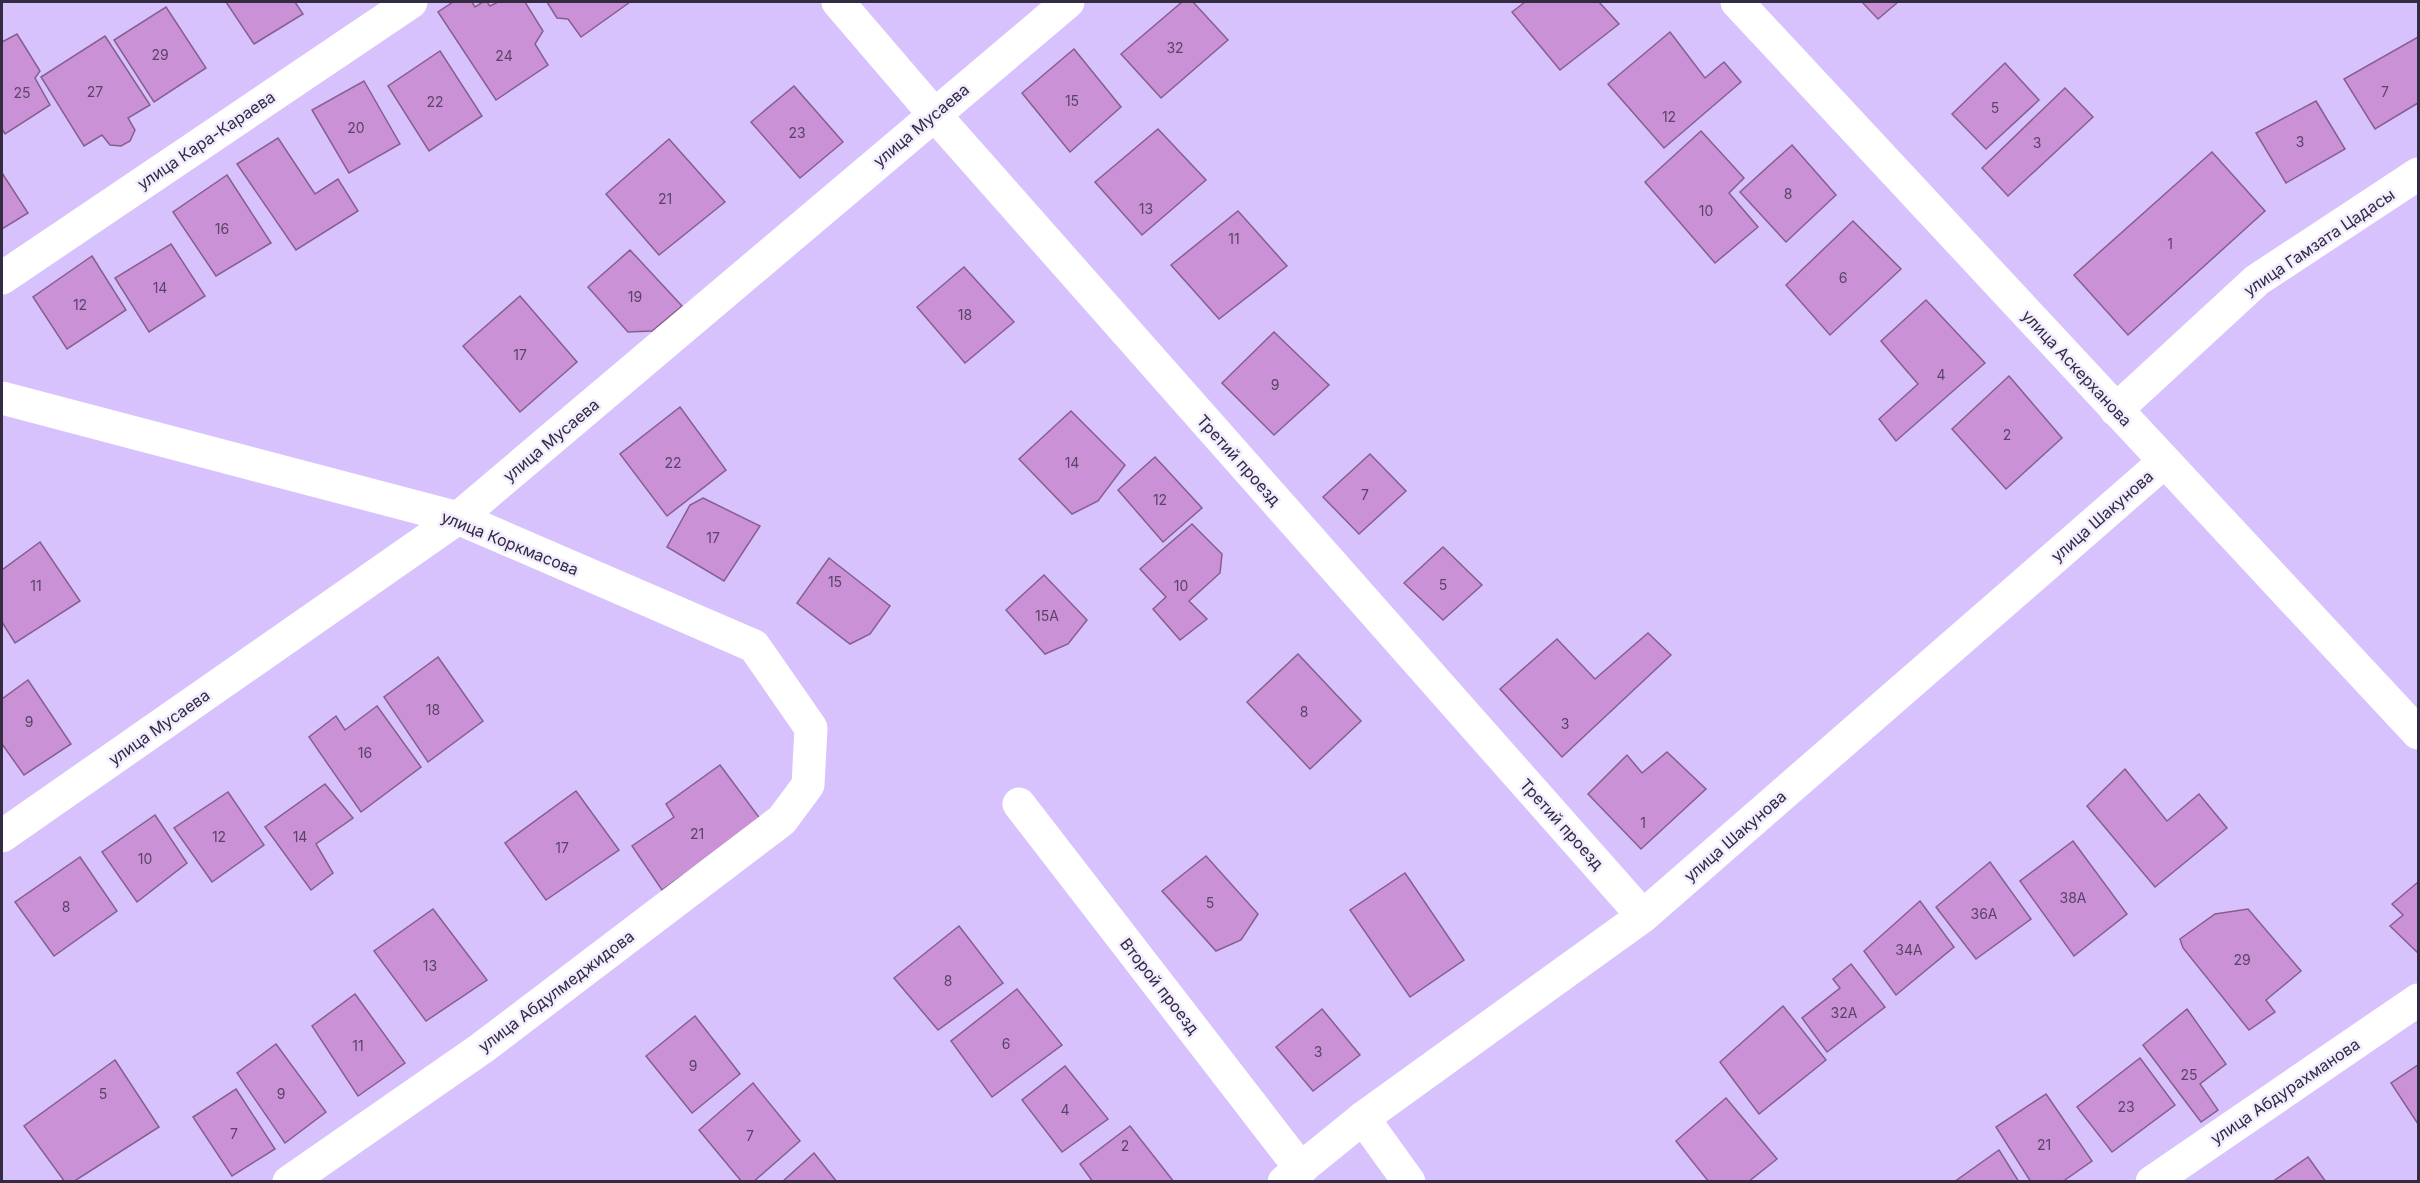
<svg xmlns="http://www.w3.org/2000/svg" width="2420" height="1183" viewBox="0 0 2420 1183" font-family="Inter,sans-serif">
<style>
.building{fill:#cb91d6;stroke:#865f8d;stroke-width:1.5}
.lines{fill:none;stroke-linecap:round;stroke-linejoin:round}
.minor{stroke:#fff;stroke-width:33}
.labels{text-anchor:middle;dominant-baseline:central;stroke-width:5;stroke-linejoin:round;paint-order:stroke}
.number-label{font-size:14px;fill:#594467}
.street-label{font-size:16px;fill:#332b42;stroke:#f2ecfe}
</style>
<rect width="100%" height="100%" fill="#d7c2fd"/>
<g class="building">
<polygon points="226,2 295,2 303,14 254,44"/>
<polygon points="453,2 472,2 475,7 483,2 487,2 490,6 498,2 525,2 543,31 535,44 548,65 496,100 438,12"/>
<polygon points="547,2 630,2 581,37 568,19 557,18"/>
<polygon points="1182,2 1193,2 1228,40 1161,98 1121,54"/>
<polygon points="1525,2 1599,2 1619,24 1560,70 1512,12"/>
<polygon points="1862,2 1898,2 1878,19"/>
<polygon points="166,7 206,68 154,102 114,40"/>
<polygon points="1670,32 1705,78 1724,62 1741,82 1664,148 1608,84"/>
<polygon points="17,34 40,71 35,78 50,105 5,134 2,129 2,42"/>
<polygon points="105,36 150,105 128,118 135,130 130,141 121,146 110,145 102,135 84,146 41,77"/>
<polygon points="2418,37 2418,103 2375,129 2344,79"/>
<polygon points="1074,49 1121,107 1070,152 1022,93"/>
<polygon points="440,51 482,116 429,151 388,86"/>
<polygon points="2005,63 2039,100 1986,149 1952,114"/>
<polygon points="364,81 400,144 349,173 312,110"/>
<polygon points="794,86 843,142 800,178 751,122"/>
<polygon points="2065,88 2093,117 2008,196 1982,168"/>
<polygon points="2316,101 2345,149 2286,183 2256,133"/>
<polygon points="1158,129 1206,180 1142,235 1095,182"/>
<polygon points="1701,131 1744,178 1729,193 1758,227 1715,263 1645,182"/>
<polygon points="278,138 315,194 338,179 358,211 296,250 237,164"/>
<polygon points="669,139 725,202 659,255 606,194"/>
<polygon points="1792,145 1836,195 1786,242 1740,192"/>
<polygon points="2212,152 2265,211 2128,335 2074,275"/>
<polygon points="2,173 28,213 2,229"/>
<polygon points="227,175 271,243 216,276 173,212"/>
<polygon points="1238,211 1287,266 1219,319 1171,265"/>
<polygon points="1853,221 1901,269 1830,335 1786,285"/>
<polygon points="171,244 205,296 149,332 115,278"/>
<polygon points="630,250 682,306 652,331 628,332 588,287"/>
<polygon points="92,256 126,310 67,349 33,297"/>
<polygon points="964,267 1014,322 965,363 917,307"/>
<polygon points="520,296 577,362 520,412 463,346"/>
<polygon points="1926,300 1985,363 1896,441 1879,419 1918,384 1881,341"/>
<polygon points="1274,332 1329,385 1274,435 1222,383"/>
<polygon points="2009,376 2062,438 2006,489 1952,429"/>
<polygon points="680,407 726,470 667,516 620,454"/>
<polygon points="1071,411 1125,465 1098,501 1072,514 1019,459"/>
<polygon points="1370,454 1406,491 1359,534 1323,497"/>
<polygon points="1155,457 1202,508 1163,542 1118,490"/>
<polygon points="703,498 760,526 724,581 667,547 690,505"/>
<polygon points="1192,524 1222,554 1220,573 1189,601 1207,619 1180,640 1153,609 1166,597 1140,569"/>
<polygon points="40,542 80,601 15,643 2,622 2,570"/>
<polygon points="1443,547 1482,585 1443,620 1404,583"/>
<polygon points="829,558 890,606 870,634 850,644 797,603"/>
<polygon points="1044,575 1087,620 1068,644 1045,654 1006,610"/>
<polygon points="1648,633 1671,655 1562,757 1500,689 1557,639 1595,679"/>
<polygon points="1298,654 1361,721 1310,769 1247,702"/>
<polygon points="438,657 483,721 428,762 384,697"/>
<polygon points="28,680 71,744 24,775 2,744 2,699"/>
<polygon points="377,706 421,767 361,812 309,737 336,716 345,730"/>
<polygon points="1667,752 1706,789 1641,849 1588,794 1627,755 1642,773"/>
<polygon points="720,765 761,820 662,890 632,846 674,817 666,804"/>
<polygon points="2125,769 2167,821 2199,794 2227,828 2155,887 2087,806"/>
<polygon points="325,784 353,818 316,844 333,873 311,890 265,827"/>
<polygon points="576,791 619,850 546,900 505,843"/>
<polygon points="228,792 264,845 212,882 174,828"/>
<polygon points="155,815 187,863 137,902 102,852"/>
<polygon points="2073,841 2127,914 2074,956 2020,881"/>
<polygon points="1206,856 1258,914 1241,940 1216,951 1162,891"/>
<polygon points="80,857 117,911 54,956 15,902"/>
<polygon points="1990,862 2031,919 1976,959 1936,907"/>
<polygon points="1405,873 1464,960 1410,997 1350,910"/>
<polygon points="2418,882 2418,953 2390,926 2403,915 2392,904"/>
<polygon points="1920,901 1954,947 1896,995 1864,951"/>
<polygon points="433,909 487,980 426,1021 374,951"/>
<polygon points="2248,909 2301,971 2266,1000 2275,1012 2249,1030 2183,948 2180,939 2215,914"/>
<polygon points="959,926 1003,983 938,1030 894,978"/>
<polygon points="1851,964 1885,1007 1827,1052 1802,1018 1840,988 1833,979"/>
<polygon points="1017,989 1062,1045 992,1097 951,1041"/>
<polygon points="355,994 405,1063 358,1096 312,1026"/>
<polygon points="1783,1006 1826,1060 1759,1114 1720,1062"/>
<polygon points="1322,1009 1360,1055 1313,1091 1276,1047"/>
<polygon points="2187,1009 2226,1064 2200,1084 2218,1110 2201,1122 2143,1045"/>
<polygon points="695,1016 740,1074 692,1113 646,1056"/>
<polygon points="276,1044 326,1112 285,1143 237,1073"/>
<polygon points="2140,1058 2175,1105 2112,1152 2077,1107"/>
<polygon points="115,1060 159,1127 73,1182 65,1182 24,1126"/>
<polygon points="2418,1065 2418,1124 2391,1083"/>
<polygon points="1065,1066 1108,1119 1062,1152 1022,1100"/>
<polygon points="753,1083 800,1141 753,1182 742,1182 699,1130"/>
<polygon points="236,1089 275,1149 232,1176 193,1117"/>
<polygon points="2046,1094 2092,1161 2062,1182 2031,1182 1996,1127"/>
<polygon points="1726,1098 1777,1159 1748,1182 1709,1182 1676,1141"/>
<polygon points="1130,1126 1174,1182 1093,1182 1080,1164"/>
<polygon points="1999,1150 2019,1182 1954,1182"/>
<polygon points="814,1153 837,1182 782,1182"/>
<polygon points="2308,1157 2326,1182 2272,1182"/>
</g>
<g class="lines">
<g class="minor">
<polyline points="838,2 934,114 1643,916"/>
<polyline points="1737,2 2418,733"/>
<polyline points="2,278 411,2"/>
<polyline points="2,398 458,518 754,646 811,728 808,785 782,820 482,1048 289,1182"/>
<polyline points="2116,410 2257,280 2418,174"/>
<polyline points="1019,804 1301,1169"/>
<polyline points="2,836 458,518 1068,2"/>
<polyline points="1363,1118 1409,1182"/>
<polyline points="1284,1182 1363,1118 1643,916 2164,462"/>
<polyline points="2152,1182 2418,1000"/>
</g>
</g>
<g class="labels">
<g class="number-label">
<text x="1175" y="47">32</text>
<text x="160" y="54">29</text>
<text x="504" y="55">24</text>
<text x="95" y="91">27</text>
<text x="2385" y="91">7</text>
<text x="22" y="92">25</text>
<text x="1072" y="100">15</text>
<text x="435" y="101">22</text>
<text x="1995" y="107">5</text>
<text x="1669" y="116">12</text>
<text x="356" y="127">20</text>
<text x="797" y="132">23</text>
<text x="2300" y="141">3</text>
<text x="2037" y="142">3</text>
<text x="1788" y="193">8</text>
<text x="665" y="198">21</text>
<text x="1146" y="208">13</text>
<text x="1706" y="210">10</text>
<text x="222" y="228">16</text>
<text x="1234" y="238">11</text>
<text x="2170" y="243">1</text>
<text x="1843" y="277">6</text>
<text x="160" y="287">14</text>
<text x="635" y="296">19</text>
<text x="80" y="304">12</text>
<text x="965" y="314">18</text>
<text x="520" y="354">17</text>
<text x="1941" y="374">4</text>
<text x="1275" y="384">9</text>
<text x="2007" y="434">2</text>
<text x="673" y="462">22</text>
<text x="1072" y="462">14</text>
<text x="1365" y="494">7</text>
<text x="1160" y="499">12</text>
<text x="713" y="537">17</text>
<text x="835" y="581">15</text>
<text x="1443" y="584">5</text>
<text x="36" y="585">11</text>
<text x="1181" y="585">10</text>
<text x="1047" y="615">15А</text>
<text x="433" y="709">18</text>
<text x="1304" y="711">8</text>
<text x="29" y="721">9</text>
<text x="1565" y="723">3</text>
<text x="365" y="752">16</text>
<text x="1643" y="822">1</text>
<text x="697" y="833">21</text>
<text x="219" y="836">12</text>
<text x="300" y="836">14</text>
<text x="562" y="847">17</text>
<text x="145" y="858">10</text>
<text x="2073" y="897">38А</text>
<text x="1210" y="902">5</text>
<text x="66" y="906">8</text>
<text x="1984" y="913">36А</text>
<text x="1909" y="949">34А</text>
<text x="2242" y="959">29</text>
<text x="430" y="965">13</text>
<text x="948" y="980">8</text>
<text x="1844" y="1012">32А</text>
<text x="1006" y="1043">6</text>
<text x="358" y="1045">11</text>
<text x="1318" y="1051">3</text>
<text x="693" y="1065">9</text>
<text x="2189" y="1074">25</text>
<text x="103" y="1093">5</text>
<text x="281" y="1093">9</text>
<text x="2126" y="1106">23</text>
<text x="1065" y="1109">4</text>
<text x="234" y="1133">7</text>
<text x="750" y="1135">7</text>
<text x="2044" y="1144">21</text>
<text x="1125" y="1145">2</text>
</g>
<g class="street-label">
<text transform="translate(921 125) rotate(-40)">улица Мусаева</text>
<text transform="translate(206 140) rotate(-34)">улица Кара-Караева</text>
<text transform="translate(2319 242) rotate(-34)">улица Гамзата Цадасы</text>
<text transform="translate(2077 368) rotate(47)">улица Аскерханова</text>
<text transform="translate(551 440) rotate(-40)">улица Мусаева</text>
<text transform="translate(1239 460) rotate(48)">Третий проезд</text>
<text transform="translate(2102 516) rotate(-41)">улица Шакунова</text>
<text transform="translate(510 543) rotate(22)">улица Коркмасова</text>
<text transform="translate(159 727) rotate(-35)">улица Мусаева</text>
<text transform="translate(1562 824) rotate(48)">Третий проезд</text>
<text transform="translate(1735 836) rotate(-41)">улица Шакунова</text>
<text transform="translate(1160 986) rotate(52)">Второй проезд</text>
<text transform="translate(556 991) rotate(-37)">улица Абдулмеджидова</text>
<text transform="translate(2285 1091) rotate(-34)">улица Абдурахманова</text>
</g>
</g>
<rect width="2420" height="1183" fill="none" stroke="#332b42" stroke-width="6"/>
</svg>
